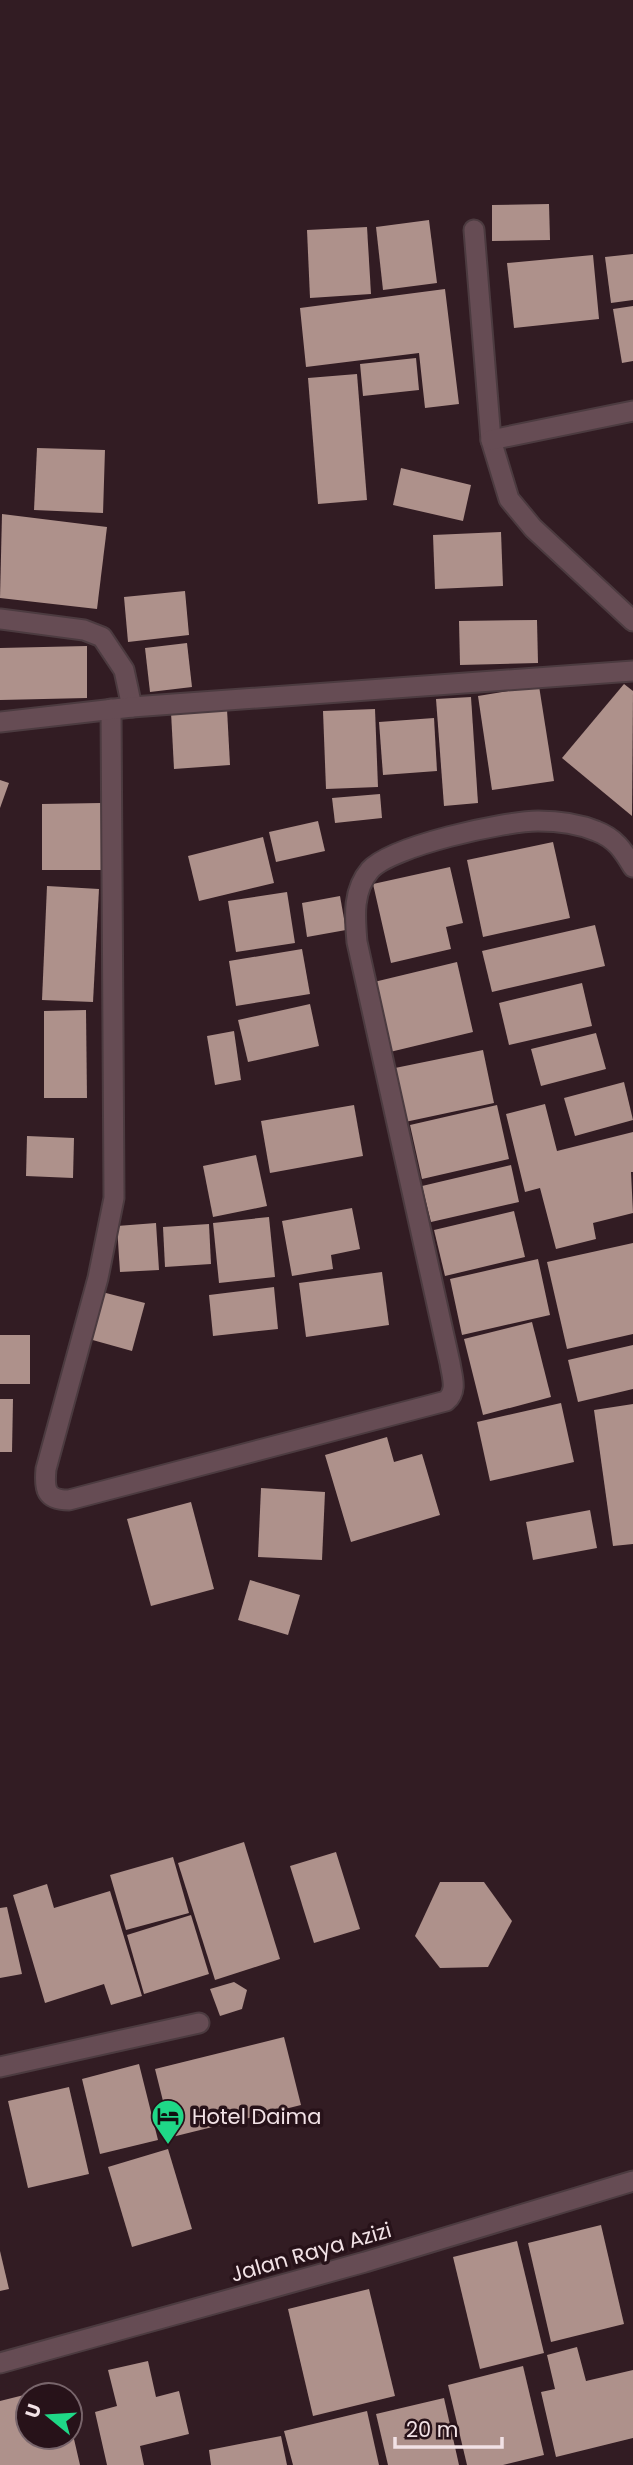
<svg xmlns="http://www.w3.org/2000/svg" width="633" height="2465" viewBox="0 0 633 2465" font-family="Poppins,sans-serif">
<style>
.building{fill:#ae918b}
.lines{fill:none;stroke-linecap:round;stroke-linejoin:round}
.minor-casing{stroke:#4c3b40;stroke-width:23}
.tertiary-casing{stroke:#4c3b40;stroke-width:23}
.minor{stroke:#664c54;stroke-width:19}
.tertiary{stroke:#664c54;stroke-width:19}
.labels{text-anchor:middle;dominant-baseline:central;stroke-width:7;stroke-linejoin:round;paint-order:stroke}
.poi-label{font-size:21px;fill:#f2e2e6;stroke:#271219;text-anchor:start}
.street-label{font-size:21px;fill:#f2e2e6;stroke:#271219}
</style>
<rect width="100%" height="100%" fill="#321c23"/>
<g class="building">
<polygon points="549,204 550,240 492,241 492,205"/>
<polygon points="429,220 437,283 383,290 376,227"/>
<polygon points="367,227 371,294 310,298 307,230"/>
<polygon points="633,254 633,300 611,303 605,257"/>
<polygon points="593,255 599,319 514,328 507,263"/>
<polygon points="445,289 459,404 425,408 419,353 306,367 300,308"/>
<polygon points="633,306 633,361 622,363 613,309"/>
<polygon points="416,358 419,390 363,396 360,364"/>
<polygon points="357,374 367,500 318,504 308,378"/>
<polygon points="37,448 105,450 103,513 34,510"/>
<polygon points="401,468 471,485 463,521 393,505"/>
<polygon points="2,514 107,527 97,609 0,598"/>
<polygon points="501,532 503,586 435,589 433,535"/>
<polygon points="185,591 189,635 128,642 124,597"/>
<polygon points="537,620 538,663 460,665 459,621"/>
<polygon points="187,643 192,687 150,692 145,648"/>
<polygon points="87,646 87,698 0,700 0,648"/>
<polygon points="624,684 633,691 632,816 562,758"/>
<polygon points="539,686 554,781 492,790 478,696"/>
<polygon points="471,697 478,803 444,806 436,699"/>
<polygon points="227,709 230,765 174,769 171,712"/>
<polygon points="375,709 378,787 326,789 323,711"/>
<polygon points="434,718 437,771 383,775 379,722"/>
<polygon points="0,780 9,783 0,808"/>
<polygon points="380,794 382,818 335,823 332,798"/>
<polygon points="101,803 101,870 42,870 42,804"/>
<polygon points="318,821 325,851 276,862 269,832"/>
<polygon points="263,837 274,883 199,901 188,856"/>
<polygon points="553,842 570,918 483,937 467,860"/>
<polygon points="450,867 463,923 446,927 451,949 391,963 373,884"/>
<polygon points="47,886 99,889 93,1002 42,1000"/>
<polygon points="287,892 295,943 236,952 228,901"/>
<polygon points="340,896 346,930 307,937 302,903"/>
<polygon points="595,925 605,966 492,992 482,951"/>
<polygon points="302,949 310,994 236,1006 229,961"/>
<polygon points="457,962 473,1032 390,1052 374,982"/>
<polygon points="582,983 592,1026 509,1045 499,1003"/>
<polygon points="310,1004 319,1046 248,1062 238,1020"/>
<polygon points="86,1010 87,1098 44,1098 44,1011"/>
<polygon points="234,1031 241,1080 215,1085 207,1036"/>
<polygon points="596,1033 606,1069 541,1086 531,1049"/>
<polygon points="483,1050 494,1103 405,1122 395,1068"/>
<polygon points="624,1082 633,1120 575,1136 564,1098"/>
<polygon points="545,1104 557,1151 633,1132 633,1172 631,1172 633,1213 593,1223 596,1239 556,1249 540,1188 525,1192 506,1114"/>
<polygon points="354,1105 363,1156 270,1173 261,1121"/>
<polygon points="497,1105 509,1159 422,1179 410,1125"/>
<polygon points="27,1136 74,1138 73,1178 26,1176"/>
<polygon points="256,1155 267,1206 213,1217 203,1166"/>
<polygon points="511,1165 519,1202 431,1222 422,1186"/>
<polygon points="352,1208 360,1249 331,1255 333,1269 292,1276 282,1221"/>
<polygon points="514,1211 525,1257 445,1276 434,1230"/>
<polygon points="269,1217 275,1277 219,1283 213,1223"/>
<polygon points="156,1223 159,1270 120,1272 117,1226"/>
<polygon points="209,1224 211,1264 165,1267 163,1227"/>
<polygon points="633,1243 633,1334 567,1349 547,1262"/>
<polygon points="538,1259 550,1315 462,1335 450,1279"/>
<polygon points="382,1272 389,1325 306,1337 299,1283"/>
<polygon points="274,1287 278,1329 213,1336 209,1295"/>
<polygon points="102,1292 145,1303 132,1351 89,1339"/>
<polygon points="532,1322 551,1397 483,1415 464,1339"/>
<rect x="0" y="1335" width="30" height="49"/>
<polygon points="633,1345 633,1389 578,1402 568,1360"/>
<polygon points="0,1399 13,1399 12,1452 0,1452"/>
<polygon points="561,1403 574,1462 490,1481 477,1422"/>
<polygon points="633,1404 633,1544 613,1546 594,1410"/>
<polygon points="387,1437 394,1462 422,1454 440,1515 351,1542 325,1455"/>
<polygon points="261,1488 325,1492 322,1560 258,1557"/>
<polygon points="191,1502 214,1589 151,1606 127,1519"/>
<polygon points="590,1510 597,1548 533,1560 526,1522"/>
<polygon points="250,1580 300,1595 288,1635 238,1620"/>
<polygon points="244,1842 280,1959 215,1980 178,1863"/>
<polygon points="336,1852 360,1929 314,1943 290,1866"/>
<polygon points="173,1857 189,1913 126,1930 110,1875"/>
<polygon points="440,1882 484,1882 512,1921 488,1967 440,1968 415,1936"/>
<polygon points="47,1884 54,1908 110,1891 142,1996 111,2005 104,1984 45,2003 13,1895"/>
<polygon points="7,1907 22,1974 0,1978 0,1908"/>
<polygon points="191,1915 209,1974 144,1994 127,1935"/>
<polygon points="234,1982 247,1990 242,2009 220,2016 210,1989"/>
<polygon points="284,2037 301,2105 172,2137 155,2069"/>
<polygon points="139,2064 158,2140 100,2154 82,2079"/>
<polygon points="69,2087 89,2174 28,2188 8,2101"/>
<polygon points="168,2149 192,2229 132,2247 108,2167"/>
<polygon points="601,2225 624,2324 551,2342 528,2243"/>
<polygon points="517,2241 544,2353 480,2369 453,2257"/>
<polygon points="0,2251 9,2289 0,2291"/>
<polygon points="369,2289 395,2396 313,2416 288,2309"/>
<polygon points="577,2347 586,2381 633,2370 633,2438 556,2457 541,2392 555,2389 547,2355"/>
<polygon points="148,2361 156,2397 179,2391 189,2434 140,2446 144,2465 107,2465 95,2412 117,2406 108,2370"/>
<polygon points="523,2366 544,2455 503,2465 467,2465 448,2385"/>
<polygon points="62,2386 64,2395 29,2395 29,2394"/>
<polygon points="28,2394 28,2437 70,2437 71,2426 80,2465 0,2465 0,2401"/>
<polygon points="444,2398 459,2465 388,2465 376,2414"/>
<polygon points="367,2411 379,2465 293,2465 284,2431"/>
<polygon points="281,2436 287,2465 211,2465 209,2450"/>
</g>
<g class="lines">
<defs>
<g id="minor">
<polyline points="474,230 491,440 509,499 533,528 633,621"/>
<polyline points="491,440 633,411"/>
<polyline points="0,619 84,630 102,637 124,670 132,707"/>
<path d="M111,709L114,1198L98,1278L46,1469C44,1490 46,1500 69,1500L446,1401C458,1391 452,1377 450,1363L357,942C355,918 352,891 370,870C391,846 505,821 538,821C556,821 579,824 596,831C615,838 623,850 633,867"/>
<polyline points="0,722 132,707 633,671"/>
<polyline points="0,2067 199,2023"/>
</g>
<polyline id="tertiary" points="0,2363 365,2262 633,2181"/>
</defs>
<use href="#minor" class="minor-casing"/>
<use href="#tertiary" class="tertiary-casing"/>
<use href="#minor" class="minor"/>
<use href="#tertiary" class="tertiary"/>
</g>
<defs>
<symbol id="hotel-pin" viewBox="-11 -11 22 30"><path d="M0 17L-7.5 6A9.5 9.5 0 1 1 7.5 6Z" fill="#1fd887" stroke="#271219"/><path d="M-6-4.5h1.5V1H6V5H4.5V3h-9V5H-6ZM-4 0a1.8 1.8 0 1 1 3.6 0ZM.5 0V-2.5h3Q6-2.5 6 0Z" fill="#111"/></symbol>
</defs>
<g fill-rule="evenodd">
<use href="#hotel-pin" x="149" y="2097" width="38" height="52"/>
</g>
<g class="labels">
<g class="poi-label">
<text x="192" y="2116">Hotel Daima</text>
</g>
<g class="street-label">
<text transform="translate(311 2252) rotate(-16)">Jalan Raya Azizi</text>
</g>
</g>
<g transform="translate(49 2416) rotate(288)"><circle r="33" fill="#271219" stroke="#78656b" stroke-width="2"/>
<path d="M0-5L12 26L0 18L-12 26Z" fill="#1fd887"/>
<text y="-10" font-size="19" font-weight="bold" text-anchor="middle" fill="#f2e2e6">U</text>
</g>
<path d="M395 2437v10h107v-10" fill="none" stroke="#f2e2e6" stroke-width="3.5"/>
<text x="406" y="2437" font-size="21" fill="#f2e2e6" stroke="#271219" stroke-width="5" paint-order="stroke">20 m</text>
</svg>
